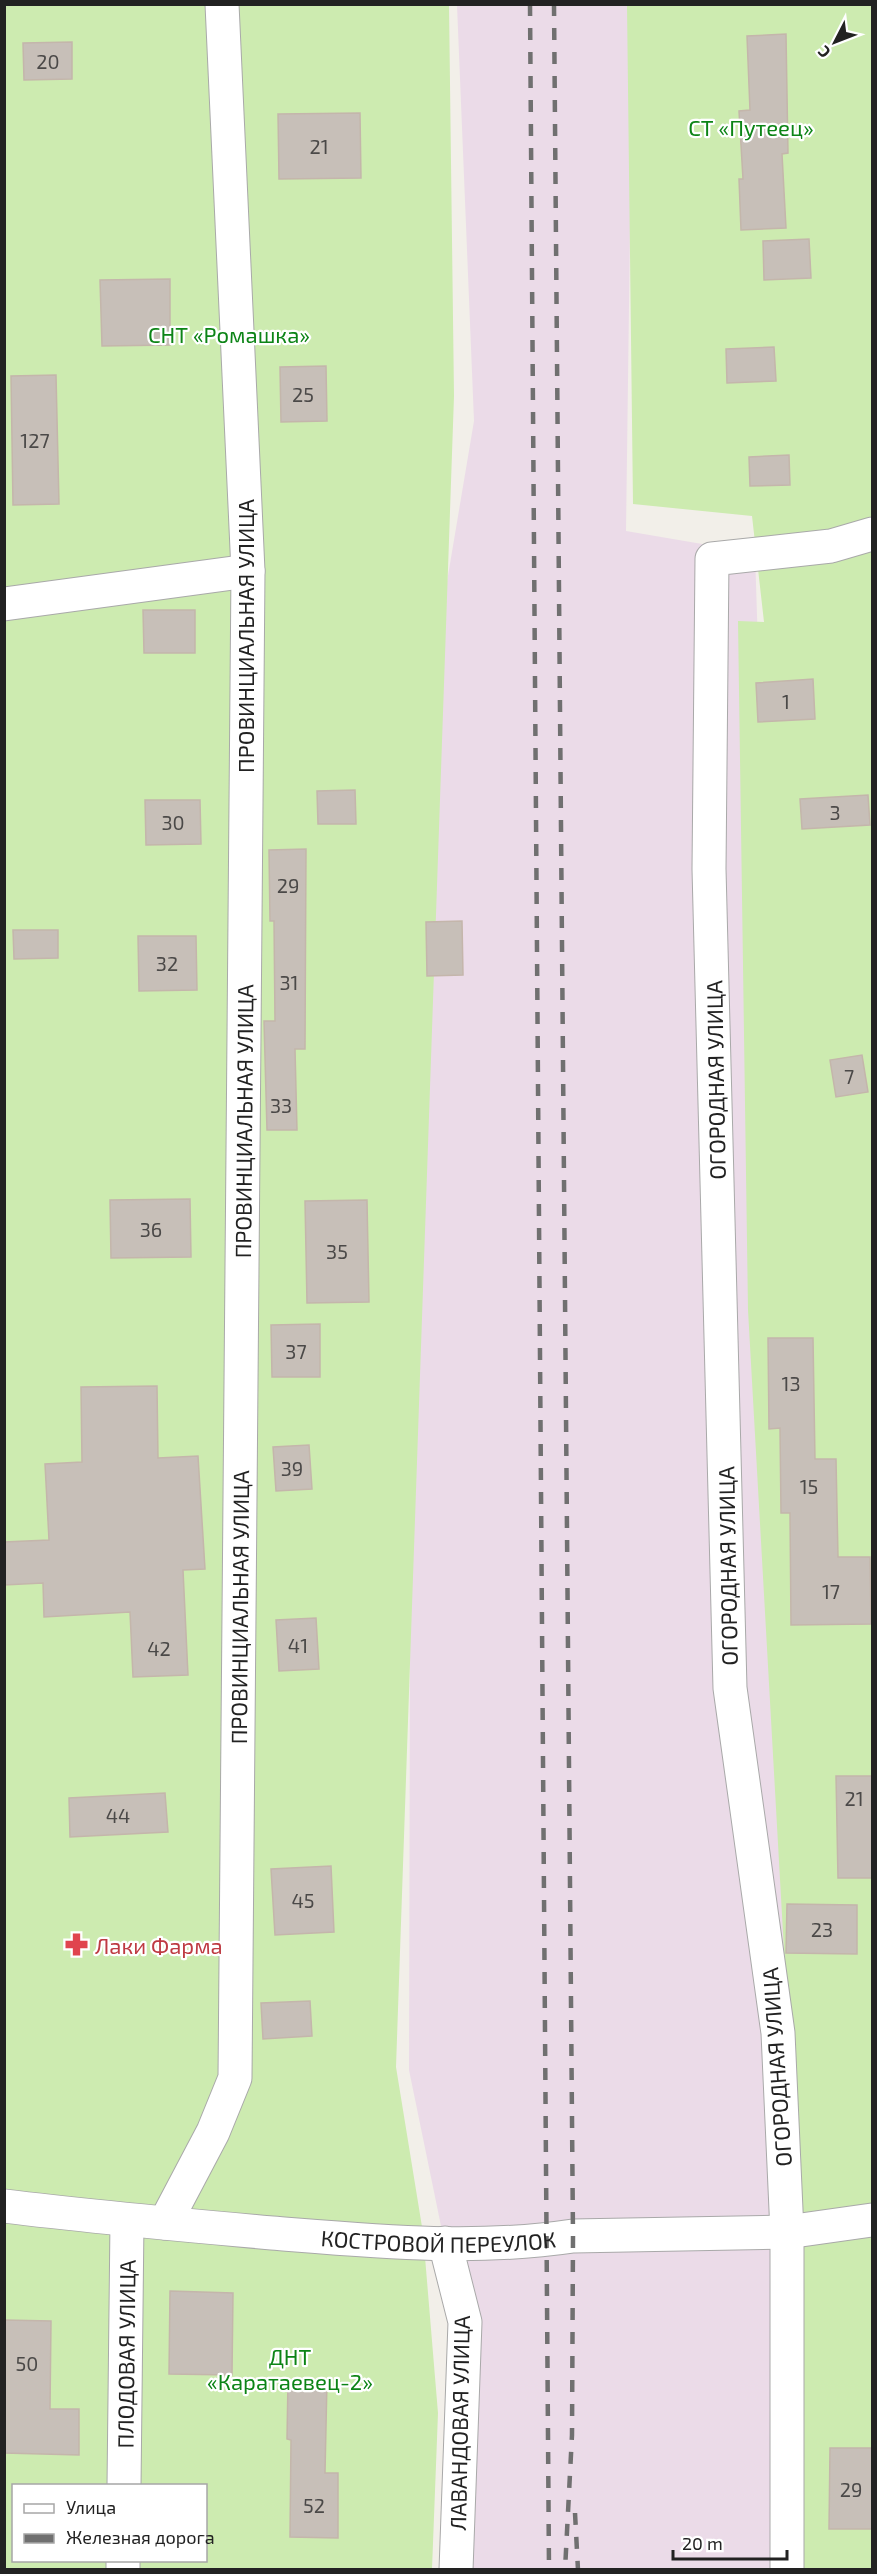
<svg xmlns="http://www.w3.org/2000/svg" width="877" height="2574" viewBox="0 0 877 2574" font-family="'Exo 2',sans-serif">
<style>
.industrial{fill:#ebdbe8}
.grass{fill:#cdebb0;fill-rule:evenodd}
.building{fill:#c7bfb8;stroke:#c4b6ab;stroke-width:1.5}
.lines{fill:none;stroke-linecap:round;stroke-linejoin:round}
.street-casing{stroke:#a9a9a9;stroke-width:35}
.street{stroke:#fff;stroke-width:33}
.rail{stroke:#707070;stroke-width:4.5;stroke-dasharray:12 12;stroke-linecap:butt}
.labels{text-anchor:middle;dominant-baseline:central;stroke-width:4.5;stroke-linejoin:round;paint-order:stroke}
.number-label{font-size:20px;fill:#4b4948}
.park-label{font-size:22px;fill:#0c8416;stroke:#fff}
.street-label{font-size:22px;fill:#222;stroke:#fff}
.health-label{font-size:22px;fill:#be3a42;stroke:#fff;text-anchor:start}
</style>
<rect width="100%" height="100%" fill="#f2efe9"/>
<polygon class="industrial" points="457,5 633,5 626,531 755,553 808,2198 808,2569 456,2570 456,2299 409,2070 412,790 474,421"/>
<g class="grass">
<path d="M5,5H449L454,396L396,2067L423,2233L438,2413L432,2569L5,2570ZM14,2486H206V2560H14Z"/>
<polygon points="627,5 872,5 872,2569 804,2569 801,2253 748,1310 738,621 764,622 752,516 633,504"/>
</g>
<g class="building">
<polygon points="786,34 788,153 782,154 786,228 741,230 739,179 743,179 739,111 750,110 747,36"/>
<polygon points="72,42 72,79 24,80 23,43"/>
<polygon points="360,113 361,178 279,179 278,114"/>
<polygon points="809,239 811,278 764,280 763,241"/>
<polygon points="170,279 170,345 102,346 100,280"/>
<polygon points="774,347 776,381 727,383 726,349"/>
<polygon points="326,366 327,421 281,422 280,367"/>
<polygon points="56,375 59,504 13,505 11,376"/>
<polygon points="789,455 790,485 750,486 749,457"/>
<polygon points="143,610 195,610 195,653 144,653"/>
<polygon points="813,679 815,719 758,722 756,683"/>
<polygon points="355,790 356,824 318,824 317,791"/>
<polygon points="868,795 870,825 802,829 800,799"/>
<polygon points="145,800 200,800 201,844 146,845"/>
<polygon points="306,849 305,1049 295,1049 297,1130 267,1130 264,1021 275,1021 274,921 270,921 269,850"/>
<polygon points="462,921 463,975 427,976 426,922"/>
<polygon points="13,930 58,930 58,958 14,959"/>
<polygon points="138,936 196,936 197,990 139,991"/>
<polygon points="862,1055 868,1092 836,1097 830,1060"/>
<polygon points="190,1199 191,1257 111,1258 110,1200"/>
<polygon points="367,1200 369,1302 307,1303 305,1201"/>
<polygon points="320,1324 320,1377 272,1377 271,1325"/>
<polygon points="768,1338 813,1338 815,1459 836,1459 838,1557 870,1557 871,1624 791,1625 790,1513 781,1513 780,1428 769,1429"/>
<polygon points="157,1386 158,1458 198,1456 205,1569 183,1570 188,1675 133,1677 130,1612 44,1617 43,1583 4,1585 4,1542 49,1540 45,1464 82,1462 81,1387"/>
<polygon points="309,1445 312,1489 276,1491 273,1447"/>
<polygon points="316,1618 319,1669 279,1671 276,1620"/>
<polygon points="836,1776 873,1776 873,1878 838,1878"/>
<polygon points="165,1793 168,1832 70,1837 69,1798"/>
<polygon points="331,1866 334,1932 275,1935 271,1869"/>
<polygon points="787,1904 857,1905 857,1954 786,1953"/>
<polygon points="310,2001 312,2036 263,2039 261,2003"/>
<polygon points="170,2291 233,2293 232,2375 169,2374"/>
<polygon points="4,2320 51,2321 50,2409 79,2409 79,2455 4,2453"/>
<polygon points="288,2381 327,2381 325,2473 338,2473 338,2538 290,2537 291,2440 287,2439"/>
<polygon points="830,2448 873,2448 873,2529 829,2529"/>
</g>
<g class="lines">
<defs>
<g id="street">
<polyline points="4,604 248,571"/>
<path id="s1" d="M4,2206C94,2217 183,2225 272,2233C372,2241 473,2251 573,2236L787,2232L872,2220"/>
<path id="s2" d="M165,2223L213,2132L235,2078L248,571L222,4"/>
<polyline points="445,2243 465,2322 456,2570"/>
<path id="s3" d="M124,2486L127,2221"/>
<polyline points="123,2570 123,2560"/>
<polyline points="787,2570 787,2232 778,2033 730,1688 709,869 712,559 831,546 872,534"/>
</g>
</defs>
<use href="#street" class="street-casing"/>
<use href="#street" class="street"/>
<g class="rail">
<polyline points="530,4 549,2570"/>
<polyline points="554,4 573,2236 572,2435 565,2570"/>
<polyline points="575,2513 578,2570"/>
</g>
</g>
<defs>
<symbol id="pharmacy-bare" viewBox="-9 -9 18 18"><path d="M-2-6h4v4h4v4h-4v4h-4v-4h-4v-4h4Z" fill="#e0444e" stroke="#fff" stroke-width="2.5" paint-order="stroke"/></symbol>
</defs>
<g fill-rule="evenodd">
<use href="#pharmacy-bare" x="60" y="1928" width="33" height="33"/>
</g>
<g class="labels">
<g class="number-label">
<text x="48" y="61">20</text>
<text x="319" y="146">21</text>
<text x="303" y="394">25</text>
<text x="35" y="440">127</text>
<text x="786" y="701">1</text>
<text x="835" y="812">3</text>
<text x="173" y="822">30</text>
<text x="288" y="885">29</text>
<text x="167" y="963">32</text>
<text x="289" y="982">31</text>
<text x="849" y="1076">7</text>
<text x="281" y="1105">33</text>
<text x="151" y="1229">36</text>
<text x="337" y="1251">35</text>
<text x="296" y="1351">37</text>
<text x="791" y="1383">13</text>
<text x="292" y="1468">39</text>
<text x="809" y="1486">15</text>
<text x="831" y="1591">17</text>
<text x="298" y="1645">41</text>
<text x="159" y="1648">42</text>
<text x="854" y="1798">21</text>
<text x="118" y="1815">44</text>
<text x="303" y="1900">45</text>
<text x="822" y="1929">23</text>
<text x="27" y="2363">50</text>
<text x="851" y="2489">29</text>
<text x="314" y="2505">52</text>
</g>
<g class="park-label">
<text x="751" y="127">СТ «Путеец»</text>
<text x="229" y="334">СНТ «Ромашка»</text>
<text x="290" y="2356">ДНТ<tspan x="290" dy="25">«Каратаевец-2»</tspan></text>
</g>
<g class="street-label">
<text transform="translate(245 636) rotate(-90)">ПРОВИНЦИАЛЬНАЯ УЛИЦА</text>
<text transform="translate(715 1080) rotate(-91)">ОГОРОДНАЯ УЛИЦА</text>
<text stroke="none"><textPath href="#s2" startOffset="1118">ПРОВИНЦИАЛЬНАЯ УЛИЦА</textPath></text>
<text transform="translate(727 1566) rotate(-91)">ОГОРОДНАЯ УЛИЦА</text>
<text stroke="none"><textPath href="#s2" startOffset="632">ПРОВИНЦИАЛЬНАЯ УЛИЦА</textPath></text>
<text transform="translate(776 2067) rotate(-94)">ОГОРОДНАЯ УЛИЦА</text>
<text stroke="none"><textPath href="#s1" startOffset="436">КОСТРОВОЙ ПЕРЕУЛОК</textPath></text>
<text stroke="none"><textPath href="#s3" startOffset="132">ПЛОДОВАЯ УЛИЦА</textPath></text>
<text transform="translate(459 2423) rotate(-89)">ЛАВАНДОВАЯ УЛИЦА</text>
</g>
<g class="health-label">
<text x="95" y="1945">Лаки Фарма</text>
</g>
</g>
<rect width="877" height="2574" fill="none" stroke="#222222" stroke-width="12"/>
<rect x="12" y="2484" width="195" height="78" fill="#ffffff" stroke="#a7a7a7" stroke-width="1.5"/>
<rect x="24" y="2504" width="30" height="9" fill="#ffffff" stroke="#a7a7a7" stroke-width="1.5"/>
<text x="66" y="2514" font-size="18" fill="#222222">Улица</text>
<rect x="24" y="2534" width="30" height="9" fill="#707070" stroke="#a7a7a7" stroke-width="1.5"/>
<text x="66" y="2544" font-size="18" fill="#222222">Железная дорога</text>
<g transform="translate(835 42) rotate(228)" stroke="#ffffff" stroke-width="4.5" paint-order="stroke">
<path d="M0-4.5L10 22L0 15L-10 22Z" fill="#222222"/>
<text y="-9" font-size="16" font-weight="bold" text-anchor="middle" fill="#222222">С</text>
</g>
<path d="M673 2550v9h114v-9" fill="none" stroke="#222222" stroke-width="3"/>
<text x="682" y="2550" font-size="18" fill="#222222" stroke="#ffffff" stroke-width="4.5" paint-order="stroke">20 m</text>
</svg>
